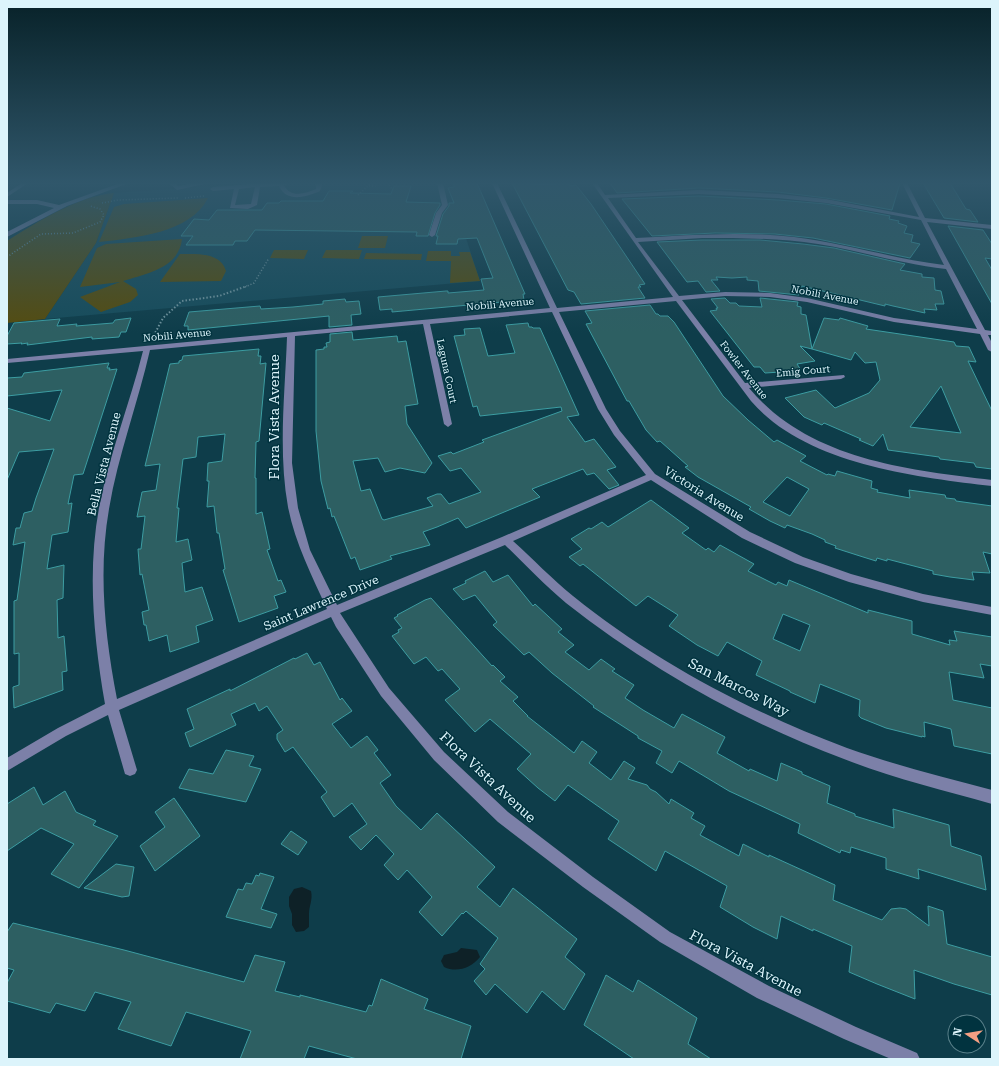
<svg xmlns="http://www.w3.org/2000/svg" width="999" height="1066" viewBox="0 0 999 1066" font-family="'Roboto Serif',serif">
<style>
.built{fill:#164c5b}
.green{fill:#554c0e}
.water{fill:#0e2127}
.building{fill:#2d5f62;stroke:#3c9da2;fill-rule:evenodd}
.lines{fill:none;stroke-linecap:round;stroke-linejoin:round}
.path-far1{stroke:#6f939d;stroke-width:1.5;stroke-dasharray:1 2;stroke-linecap:butt}
.path{stroke:#6f939d;stroke-width:2;stroke-dasharray:1.5 2;stroke-linecap:butt}
.minor{fill:#7c80a8;fill-rule:evenodd}
.labels{text-anchor:middle;dominant-baseline:central;stroke-width:3;stroke-linejoin:round;paint-order:stroke}
.far-street-label{font-size:10px;fill:#dcf4fb;stroke:#01333f}
.street-label{font-size:12px;fill:#dcf4fb;stroke:#01333f}
.near-street-label{font-size:14px;fill:#dcf4fb;stroke:#01333f}
</style>
<rect width="100%" height="100%" fill="#0e3d4a"/>
<polygon class="built" points="256,183 448,183 480,281 45,319 96,243 114,193"/>
<g class="green">
<path d="M114,193L96,243L45,319L7,323V241C37,222 78,196 114,193Z"/>
<path d="M208,198C191,233 134,238 99,242L114,207L124,204Z"/>
<polygon points="362,236 388,236 385,248 358,248"/>
<path d="M182,239C179,268 146,274 123,281L136,289L138,295L130,302L101,312L80,297L120,282L80,287L97,248L106,244Z"/>
<polygon points="274,250 308,250 304,259 270,258"/>
<polygon points="326,250 362,250 359,259 322,258"/>
<polygon points="428,251 451,251 451,256 460,256 459,252 470,252 480,281 450,283 451,261 426,261"/>
<polygon points="366,253 422,254 421,260 364,259"/>
<path d="M180,254C196,254 221,252 226,271L221,281L160,282Z"/>
</g>
<g class="water">
<path d="M302,887L311,891C313,900 309,906 309,914C309,919 309,922 309,927L304,931L296,932L292,925V914L289,906V897L294,889Z"/>
<path d="M461,948L477,950L480,957C471,968 457,973 444,967L441,961L444,955L457,952Z"/>
</g>
<g class="building">
<polygon points="454,183 477,183 525,294 523,294 524,300 392,312 392,309 380,310 378,297 446,291 448,291 448,293 484,290 481,279 493,278 477,238 458,239 457,244 436,244 438,236 436,236 443,214 449,206 449,203 454,203 448,188 454,187"/>
<polygon points="512,183 532,183 533,185 568,183 570,186 576,185 591,204 645,284 639,285 641,287 638,287 645,298 581,304 574,292 568,290"/>
<polygon points="610,183 900,183 892,210 826,198 778,192 699,188 617,193"/>
<polygon points="923,183 950,183 966,209 970,210 978,222 944,218"/>
<polygon points="394,186 411,186 406,202 440,203 440,205 435,213 428,236 416,236 417,232 255,230 247,241 235,241 233,245 186,245 193,236 181,236 194,219 209,220 217,210 262,210 267,203 279,203 281,201 323,201 329,191 353,191 350,193 391,194"/>
<polygon points="699,196 778,200 826,204 890,216 889,219 899,221 898,223 907,226 904,233 913,235 911,242 920,244 910,258 813,238 775,234 715,233 652,236 622,199"/>
<polygon points="948,226 983,230 992,244 992,259 985,258 992,270 992,304"/>
<polygon points="702,240 760,240 803,244 834,248 905,264 900,270 922,274 922,277 934,278 935,290 941,291 944,304 935,304 937,310 924,309 925,313 893,306 885,304 885,306 802,286 802,288 798,287 799,295 759,291 758,281 747,280 747,277 732,278 716,277 718,280 711,280 720,291 706,292 698,281 687,282 657,242"/>
<polygon points="725,298 730,303 736,303 739,306 762,307 760,298 798,302 797,306 801,307 801,314 806,315 812,349 800,346 815,361 797,364 801,370 781,372 765,373 760,367 754,367 710,311 717,310 716,308 718,308 711,299"/>
<polygon points="345,299 346,302 359,301 361,314 351,315 352,325 329,327 329,316 188,330 188,326 184,326 189,312 260,306 261,309 293,307 323,304 323,301"/>
<path d="M650,305L656,314H658L660,316H668L674,322L723,396L748,420L774,442L777,440L806,456L800,461L827,475L828,474L835,476L837,471L872,481L871,488L878,490L877,492L910,498L909,490L945,495L946,498L955,499L956,501L992,506V554L983,552L990,573L972,572L974,580L950,577L933,574V571L887,559V561L877,558L876,561L860,556L835,548L836,546L825,542V540L812,534L787,525L785,528L770,521L749,509L751,507L698,477L685,467L688,466L660,441L657,442L646,430L629,401H627L586,324L592,323L585,311ZM787,477L809,489L790,516L763,502Z"/>
<polygon points="131,318 126,332 121,332 119,337 92,339 92,337 27,345 28,343 21,344 22,343 7,344 7,336 14,323 60,319 57,326 77,324 76,326 113,323 115,320"/>
<path d="M824,318L839,320L840,318L868,326L866,329L954,342L956,346L969,347L976,362L968,361L992,411V469L976,467L974,463L940,459L939,457L888,450L883,434L873,446L859,440L861,439L824,423L822,425L804,417L785,398L816,390L835,408L869,393L880,380L876,362L865,363L855,352L851,360L812,349ZM941,386L961,433L910,427L927,405Z"/>
<polygon points="528,323 529,327 532,327 533,328 540,328 579,415 567,417 585,442 594,439 616,467 607,470 619,485 609,489 594,473 587,475 583,469 532,489 540,497 466,528 458,518 437,527 423,532 430,545 390,556 392,559 360,570 355,557 351,559 334,516 332,517 330,508 328,509 321,481 316,431 316,350 324,349 324,347 327,347 326,343 330,342 330,334 352,332 353,340 397,336 398,342 406,341 418,404 405,406 407,424 432,463 425,473 400,468 385,472 378,458 353,461 361,491 370,489 382,519 384,520 433,506 427,498 437,494 441,494 449,504 481,492 461,468 450,471 438,456 451,452 453,454 484,442 482,440 562,411 561,407 480,416 477,406 473,407 454,336 465,335 464,329 480,328 488,356 515,353 506,325"/>
<polygon points="259,349 258,356 261,356 260,364 266,363 259,441 256,442 255,478 256,478 256,514 262,512 270,549 267,550 278,581 281,580 286,592 274,596 278,608 239,622 223,570 225,569 219,533 217,533 214,506 207,507 209,481 207,481 208,463 222,461 225,434 198,437 196,457 183,459 177,508 179,508 176,542 188,539 192,560 182,563 185,592 202,587 213,620 196,626 199,642 170,652 167,635 149,641 146,625 144,625 142,612 149,610 142,574 140,575 138,549 141,549 145,516 137,517 142,492 156,490 160,464 145,466 170,364 179,363 179,361 182,360 183,356"/>
<polygon points="109,363 107,368 110,368 109,370 117,369 83,474 74,475 68,504 72,503 68,532 52,535 47,569 64,565 63,598 57,600 58,638 64,636 67,671 62,672 63,690 14,708 13,687 19,685 19,653 14,654 14,601 17,600 25,542 13,545 16,528 20,528 24,513 32,511 36,498 54,449 19,452 7,480 7,408 50,421 62,390 7,396 7,378 22,377 24,373"/>
<path d="M651,500L689,528L682,533L706,550L708,548L714,552L720,545L754,564L748,571L776,585L778,582L787,586L789,580L868,613V610L912,621V634L950,645L949,640L957,641L954,631L992,637V666L980,664L984,678L949,672L953,700L992,708V754L954,746L951,729L924,722L925,737L922,736V737L886,728L861,718L859,716L860,700L820,684L815,703L790,692V691L756,675L762,661L727,642L718,656L697,645L669,626L678,615L648,596L636,606L583,564L580,566L569,557L582,549L571,539L589,528L591,529L602,522L608,527ZM783,614L810,625L800,651L773,639Z"/>
<polygon points="485,571 493,582 508,575 533,606 535,604 562,629 558,632 574,645 565,652 589,670 601,659 615,669 612,671 634,685 625,698 643,710 674,728 682,714 725,737 717,753 749,771 750,769 777,781 781,763 802,772 802,774 830,786 827,803 855,814 855,816 894,828 893,809 949,825 951,846 981,856 986,890 918,869 919,879 886,869 886,858 851,847 850,853 841,850 840,853 798,833 800,824 729,791 679,761 672,773 656,763 662,751 638,738 638,736 593,707 594,706 552,673 529,652 524,655 493,625 497,622 475,595 463,600 453,589 466,583 465,581"/>
<polygon points="431,598 492,666 493,665 505,677 500,681 518,697 513,701 528,716 527,716 574,753 582,741 597,752 589,763 611,780 624,761 635,768 628,779 647,785 650,789 656,792 669,804 671,799 694,813 691,818 705,826 700,835 739,856 743,844 769,857 769,855 835,885 833,900 882,920 891,909 900,908 906,909 929,926 928,906 943,911 947,944 992,957 992,995 954,984 914,970 915,999 877,984 849,972 852,946 813,929 813,931 781,916 777,939 753,927 720,907 727,886 665,851 656,871 608,839 619,821 568,785 555,801 538,788 517,769 531,754 490,719 475,732 445,700 460,689 442,669 438,671 426,657 414,664 392,636 399,632 398,630 402,628 394,618 398,616 397,615 425,600"/>
<polygon points="307,653 314,665 320,662 340,700 342,698 352,711 332,724 351,748 367,736 378,750 374,753 391,775 380,783 396,806 421,830 437,813 495,867 477,887 500,907 513,888 577,939 565,957 585,974 564,1010 542,991 527,1013 495,984 486,995 474,981 485,969 480,964 498,938 466,911 463,914 462,913 442,936 419,912 432,897 407,870 398,880 384,865 394,854 376,835 361,850 349,837 367,824 352,803 334,817 321,797 327,792 293,747 285,752 277,739 277,734 283,730 267,706 259,711 255,703 231,714 236,725 190,747 185,733 194,729 187,709 230,689 230,691 294,658 295,659"/>
<polygon points="226,750 254,756 249,766 261,769 246,802 179,788 189,769 213,774"/>
<polygon points="34,787 43,805 65,791 76,812 96,821 93,825 118,836 79,888 51,874 74,844 41,828 7,851 7,804"/>
<polygon points="174,798 200,836 155,871 140,846 165,827 155,812"/>
<polygon points="291,831 307,842 298,855 281,844"/>
<polygon points="116,864 134,867 129,896 122,897 84,888"/>
<polygon points="260,873 274,877 261,909 277,914 271,928 226,917 238,889 243,890 246,883 252,884 256,875 259,876"/>
<polygon points="13,923 124,950 244,982 255,955 285,962 275,991 300,997 300,995 366,1012 369,1005 372,1006 381,979 428,999 424,1009 471,1026 461,1059 357,1059 309,1046 304,1059 240,1059 251,1031 186,1012 171,1046 118,1029 131,1002 95,992 85,1011 56,1003 50,1013 7,1001 7,983 14,970 7,968 7,932"/>
<polygon points="606,975 633,992 638,980 697,1018 688,1044 711,1059 634,1059 584,1025"/>
</g>
<g class="lines">
<g class="path-far1">
<polyline points="387,183 393,190"/>
<polyline points="369,186 378,186"/>
<polyline points="358,195 371,183"/>
<polyline points="185,198 204,196"/>
<polyline points="102,203 118,200 178,198"/>
<polyline points="7,257 41,234 73,233 100,222 104,215 100,209 90,206"/>
<polyline points="245,287 254,283 269,258"/>
</g>
<polyline class="path" points="155,337 153,337 163,318 182,301 219,296 247,286"/>
<g class="minor">
<polygon points="22,183 28,183 7,197 7,193"/>
<polygon points="120,183 129,183 67,206 7,237 7,232 54,208 37,204 7,204 7,200 37,200 59,205"/>
<polygon points="169,183 175,183 178,186 195,183 209,183 177,190"/>
<path d="M267,183H295L284,185C290,198 305,194 316,189V186L314,183H320L322,185L320,191C306,197 287,203 279,186L260,187L257,205L248,209L230,208L234,189L213,191L210,189L213,187ZM255,187L251,204L235,205L239,189Z"/>
<polygon points="437,183 443,183 448,205 442,213 435,235 432,237 429,235 436,213 442,205"/>
<path d="M492,183H497L557,308L673,297L592,183H597L605,195L699,190L778,194L826,199L919,217L902,183H907L925,218L992,225V229L927,222L985,330L992,331V335H988L992,343V352L988,350L980,334L894,322L807,302L770,297L725,296L682,300L745,383L844,375L845,377L841,379L749,388C808,459 906,470 992,480V486C915,477 805,464 751,401L676,301L559,312L606,409L620,431L655,474L750,532L803,557L851,574L923,594L992,607V615L923,602L849,582L795,563L742,538L651,480L513,541C533,559 552,579 573,596C652,660 752,713 847,748C894,765 944,777 992,790V804C943,790 892,778 844,759C745,722 650,669 566,603C544,585 525,564 505,545L340,613L389,688L444,752L508,812L593,877L670,932L769,986L856,1027L917,1053L920,1059H891L844,1039L757,998L660,942L583,887L498,822L434,760L381,696L336,627L331,617L119,710L137,770L135,774L130,776L125,774L108,715L66,736L7,771V758L58,728L105,704C94,640 87,573 99,508C109,455 130,403 143,351L7,363V359L550,308ZM699,194L778,198L826,203L921,220L944,265C893,259 845,243 794,237C742,231 688,235 636,238L608,198ZM702,238C741,238 779,238 818,244C861,251 902,264 946,269L977,329L894,318L807,298L770,293L725,292L679,296L638,242ZM552,312L598,409L614,435L646,475L502,537L337,605L310,550L298,508L292,463L295,336L423,324L444,424L448,427L452,424L430,324ZM287,337C285,393 278,451 288,507C295,543 312,576 327,609L117,699C105,637 98,572 109,509C118,455 138,403 150,350Z"/>
</g>
</g>
<linearGradient id="sky" x2="0" y2="1"><stop stop-color="#082229"/><stop offset="0.55" stop-color="#30576b"/><stop offset="1" stop-color="#30576b" stop-opacity="0"/></linearGradient>
<rect width="999" height="333" fill="url(#sky)"/>
<g class="labels">
<g class="far-street-label">
<text transform="translate(825 295) rotate(11)">Nobili Avenue</text>
<text transform="translate(500 304) rotate(-5)">Nobili Avenue</text>
<text transform="translate(177 335) rotate(-5)">Nobili Avenue</text>
<text transform="translate(744 370) rotate(52)">Fowler Avenue</text>
<text transform="translate(447 371) rotate(78)">Laguna Court</text>
<text transform="translate(803 371) rotate(-5)">Emig Court</text>
</g>
<g class="street-label">
<text transform="translate(104 464) rotate(-76)">Bella Vista Avenue</text>
<text transform="translate(704 494) rotate(32)">Victoria Avenue</text>
<text transform="translate(321 603) rotate(-23)">Saint Lawrence Drive</text>
</g>
<g class="near-street-label">
<text transform="translate(274 417) rotate(-90)">Flora Vista Avenue</text>
<text transform="translate(739 687) rotate(27)">San Marcos Way</text>
<text transform="translate(488 777) rotate(43)">Flora Vista Avenue</text>
<text transform="translate(746 963) rotate(28)">Flora Vista Avenue</text>
</g>
</g>
<rect width="999" height="1066" fill="none" stroke="#dcf4fb" stroke-width="16"/>
<g transform="translate(967 1034) rotate(282)"><circle r="19" fill="#01333f" stroke="#59808a"/>
<path d="M0-3L7 15L0 10L-7 15Z" fill="#f39f83"/>
<text y="-6" font-size="11" font-weight="bold" text-anchor="middle" fill="#dcf4fb">N</text>
</g>
</svg>
